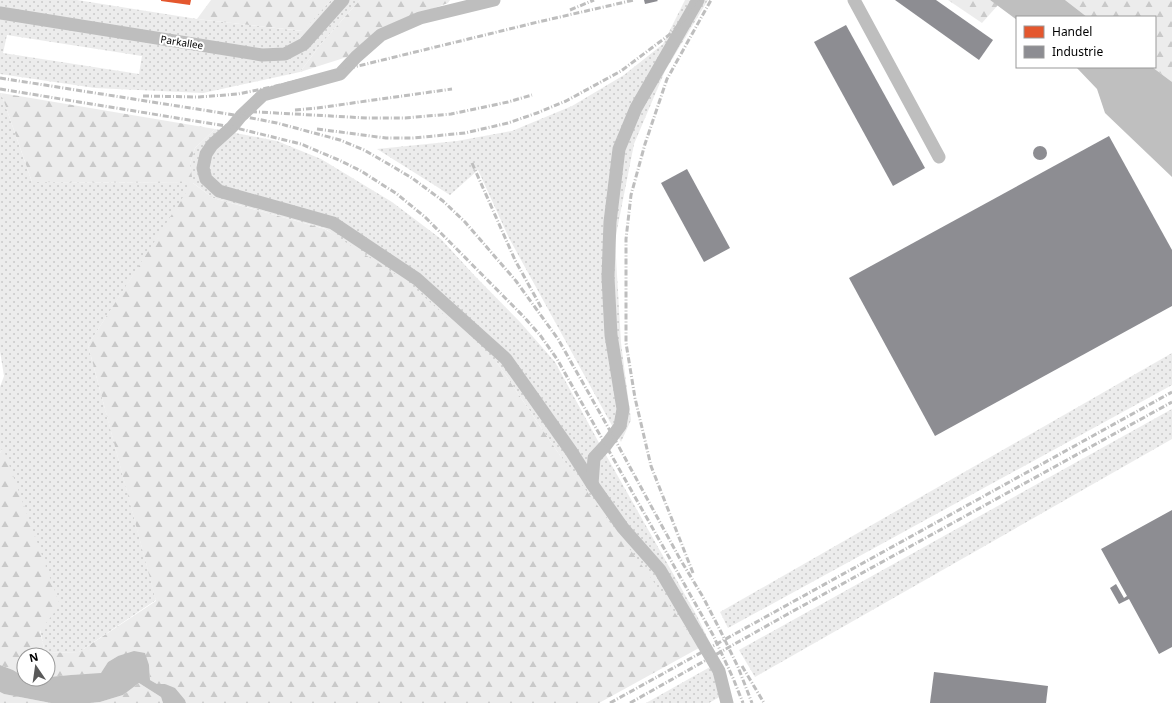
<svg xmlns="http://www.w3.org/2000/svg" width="1172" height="703" viewBox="0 0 1172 703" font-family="'Noto Sans',sans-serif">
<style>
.grass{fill:url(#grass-dots);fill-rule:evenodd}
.forest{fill:url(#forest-firs)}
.water{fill:#bfbfbf}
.shops{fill:#e4572e}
.industry{fill:#8d8d92}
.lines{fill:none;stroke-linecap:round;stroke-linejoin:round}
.street{stroke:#bebebe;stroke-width:13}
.rail{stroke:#bebebe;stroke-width:3;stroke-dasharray:6 2 1 2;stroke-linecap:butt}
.labels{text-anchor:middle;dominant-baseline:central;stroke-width:4;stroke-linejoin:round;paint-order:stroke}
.street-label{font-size:10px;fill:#000;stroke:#fff}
</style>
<defs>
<pattern id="grass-dots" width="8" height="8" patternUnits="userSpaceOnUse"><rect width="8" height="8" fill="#ececec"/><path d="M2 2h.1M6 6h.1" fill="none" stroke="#c9c9c9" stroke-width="1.8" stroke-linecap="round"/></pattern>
<pattern id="forest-firs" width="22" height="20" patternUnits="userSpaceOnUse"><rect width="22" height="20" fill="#ececec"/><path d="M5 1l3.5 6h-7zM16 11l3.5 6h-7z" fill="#c9c9c9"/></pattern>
</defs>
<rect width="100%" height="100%" fill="#fff"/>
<g class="grass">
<path d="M0,0H77L197,19L302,31L331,0H360L320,45L300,72L203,93L95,88L0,74ZM7,35L142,56L139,74L3,53Z"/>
<polygon points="685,0 708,0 665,71 634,144 615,240 621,343 631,420 621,442 509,238 478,170 450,195 377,149 457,141 512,131 572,106 624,75 663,44"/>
<polygon points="0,93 1,93 32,182 192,183 190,164 195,148 215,129 277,141 321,159 392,202 441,239 474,275 520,322 555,362 598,441 697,616 723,670 730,691 709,703 646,703 710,667 699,648 559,454 498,364 326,229 213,198 193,183 88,345 156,600 79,652 45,653 2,449 0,453 0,387 4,376 0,351"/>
<polygon points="1172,353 1172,385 728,628 720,612"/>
<polygon points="1172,409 1172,439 755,677 739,650"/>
</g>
<g class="forest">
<polygon points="211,0 331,0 303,31 197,19"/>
<polygon points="360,0 450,0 448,3 386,26 347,57 300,72 320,45"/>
<polygon points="948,0 990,0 998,5 982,23"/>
<polygon points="1065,0 1172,0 1172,82 1152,67 1155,67 1155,17 1087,17"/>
<polygon points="1,93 215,129 195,148 190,164 193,183 213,198 325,229 409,283 498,364 559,454 649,575 699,648 599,703 186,703 185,700 165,684 157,684 150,680 149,665 118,656 108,662 101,674 71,675 48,677 48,655 24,655 24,677 13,670 0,665 0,453 3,448 60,605 40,631 45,653 79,652 156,601 88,345 192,183 32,182"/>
<polygon points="139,683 161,697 163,703 90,703 100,702 123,695"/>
<polygon points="0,692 4,694 51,703 0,703"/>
</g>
<g class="water">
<polygon points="990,0 1065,0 1087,17 1017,17 1017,20"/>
<polygon points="1076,67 1152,67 1172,82 1172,177 1105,113 1097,89"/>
<polygon points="134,651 145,653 149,665 150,680 157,684 165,684 175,688 185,700 186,703 163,703 161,697 139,683 123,695 100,702 90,703 51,703 4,694 0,692 0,665 13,670 24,677 24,679 48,679 48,677 71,675 101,673 108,662 118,656"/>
</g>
<polygon class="shops" points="161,0 191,0 190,5 161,1"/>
<g class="industry">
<polygon points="644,0 657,0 658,1 645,4"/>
<polygon points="895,0 936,0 993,40 979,60"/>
<polygon points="846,25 925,168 893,186 814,42"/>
<polygon points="1109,136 1172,250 1172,306 935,436 849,278"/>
<circle cx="1040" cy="153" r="7"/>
<polygon points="687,169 730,248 704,262 661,183"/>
<polygon points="1172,510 1172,647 1159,654 1129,599 1119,604 1110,588 1116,584 1124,598 1127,596 1101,549"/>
<polygon points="934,672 1048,686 1046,703 930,703"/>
</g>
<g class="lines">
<g class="street">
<polyline points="494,0 420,18 381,35 356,57 340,74 263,95 241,116 232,127 212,145 206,154 203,168 206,179 219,191 333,223 417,279 506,359 571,451 592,484 623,528 660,570 719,671 727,703"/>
<polyline points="854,0 939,157"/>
<polyline points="0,13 262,55 285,54 304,44 343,0"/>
<polyline points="592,484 594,458 606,445 620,426 623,409 611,335 608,277 610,222 619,149 636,108 698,0"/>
</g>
<g class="rail">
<polyline points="570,10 594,0"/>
<polyline points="0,78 241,116 277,123 340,140 364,150 385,162 412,178 443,201 465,222 516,281 558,339 613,436 680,559 703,597 720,630 738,667 752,703"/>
<polyline points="0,89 232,127 301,144 341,161 361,171 397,194 425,217 524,317 540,335 557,359 713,635 733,678 743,703"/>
<polyline points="143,96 199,97 238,94 272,87 538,22 634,0"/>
<polyline points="295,110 317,108 452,89"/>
<polyline points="240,111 367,118 405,118 451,114 508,102 532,95"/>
<polyline points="317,129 386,138 413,138 465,133 508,123 537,113 566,101 621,71 669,35 689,15 700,0"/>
<polyline points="472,163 515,260 542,309"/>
<polyline points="693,573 651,466 635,398 626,343 626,239 631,195 645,144 667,79 711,0"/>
<polyline points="742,666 764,703"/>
<polyline points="610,703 1172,392"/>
<polyline points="630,703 786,615 1172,402"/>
</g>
</g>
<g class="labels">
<g class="street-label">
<text transform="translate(182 42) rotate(9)">Parkallee</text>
</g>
</g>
<rect x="1016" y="16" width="140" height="52" fill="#ffffff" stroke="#999999"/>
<rect x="1024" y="26" width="20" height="12" fill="#e4572e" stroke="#999999"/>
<text x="1052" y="36" font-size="12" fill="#000000">Handel</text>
<rect x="1024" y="46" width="20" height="12" fill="#8d8d92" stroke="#999999"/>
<text x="1052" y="56" font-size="12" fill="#000000">Industrie</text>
<g transform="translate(36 667) rotate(347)"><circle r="19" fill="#ffffff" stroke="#999999"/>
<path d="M0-3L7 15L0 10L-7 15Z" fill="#595959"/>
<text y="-6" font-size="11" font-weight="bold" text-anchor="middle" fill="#000000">N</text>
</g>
</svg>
